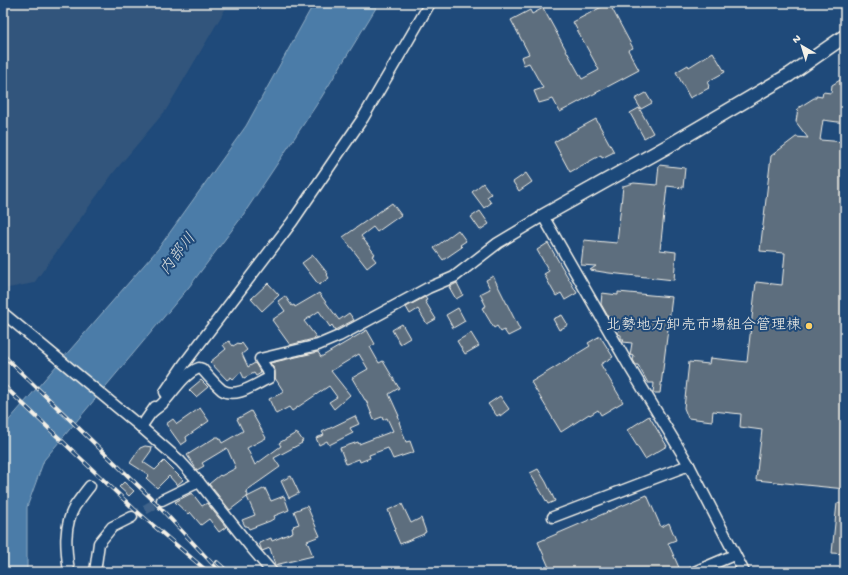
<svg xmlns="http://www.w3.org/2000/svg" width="848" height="575" viewBox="0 0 848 575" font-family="'Gochi Hand','Klee One',sans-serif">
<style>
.built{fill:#32557b}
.water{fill:#4b7ca8;stroke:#8fabc2}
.building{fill:#5d6e7e;stroke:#f4f1e8}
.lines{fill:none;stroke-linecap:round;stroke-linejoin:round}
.minor-tunnel{stroke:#3f638a;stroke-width:10;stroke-dasharray:10 5;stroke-linecap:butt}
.minor-casing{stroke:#f4f1e8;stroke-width:13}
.tertiary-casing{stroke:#f4f1e8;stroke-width:16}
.minor{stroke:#1f4a7a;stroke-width:10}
.tertiary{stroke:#1f4a7a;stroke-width:13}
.rail-casing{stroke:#f4f1e8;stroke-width:4}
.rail{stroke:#1f4a7a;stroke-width:2.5;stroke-dasharray:8;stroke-linecap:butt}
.poi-dot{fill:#ffd166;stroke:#1f4a7a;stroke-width:1.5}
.labels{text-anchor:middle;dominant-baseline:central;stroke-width:4;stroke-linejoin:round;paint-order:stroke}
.poi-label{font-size:15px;fill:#f4f1e8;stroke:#1f4a7a;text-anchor:end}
.water-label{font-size:16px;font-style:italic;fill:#dbdfde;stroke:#1f4a7a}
</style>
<rect width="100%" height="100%" fill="#1f4a7a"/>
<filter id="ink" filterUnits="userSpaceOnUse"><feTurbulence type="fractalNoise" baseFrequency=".025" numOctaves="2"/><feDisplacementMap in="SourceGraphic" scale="8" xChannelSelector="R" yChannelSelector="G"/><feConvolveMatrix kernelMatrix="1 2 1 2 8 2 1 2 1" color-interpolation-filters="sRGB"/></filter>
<g filter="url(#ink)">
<polygon class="built" points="3,3 229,3 166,110 114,172 34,283 3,289"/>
<polygon class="water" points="314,3 379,3 321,98 241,218 189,287 44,460 27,507 27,572 3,572 3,427 158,249 246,126"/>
<g class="building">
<polygon points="609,3 633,48 628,50 639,70 560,112 553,99 539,103 534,91 543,88 529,63 524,65 521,57 529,54 511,20 530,10 532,14 543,8 582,79 599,70 573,22"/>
<polygon points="713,52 725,72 707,82 709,86 708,87 709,88 690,98 676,72 688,65 689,67"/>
<polygon points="845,77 845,123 823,120 820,140 845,142 845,489 756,480 762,430 740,427 741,414 713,411 712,421 688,418 684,408 689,362 709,364 710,358 747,362 756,282 782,285 785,253 760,251 771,156 796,137 808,138 796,122 798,108 814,98 816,98 816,96 822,97 823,92 831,93 832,85"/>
<polygon points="646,93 652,103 641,109 635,99"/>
<polygon points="639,108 653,133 644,138 630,113"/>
<polygon points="596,119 614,152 602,158 601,155 570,172 554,142"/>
<polygon points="659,165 685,168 683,188 667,186 660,250 676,252 674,280 609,273 590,270 596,266 581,265 584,240 617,243 623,186 634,183 657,185"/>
<polygon points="526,173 532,182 519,191 513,182"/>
<polygon points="483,183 491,194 487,197 491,203 484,208 472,192"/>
<polygon points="392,203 401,215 377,232 373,227 361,236 375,254 372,256 376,261 367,268 343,237"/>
<polygon points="480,211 489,224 480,230 471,217"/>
<polygon points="458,230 466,241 460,245 462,247 443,260 434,248"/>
<polygon points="548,243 577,293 565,300 561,293 556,296 552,289 544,274 549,271 537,250"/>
<polygon points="313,255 328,274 327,275 329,278 319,285 302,263"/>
<polygon points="493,276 520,330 508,336 504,330 501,332 497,326 494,328 482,308 486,306 480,294 490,289 486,280"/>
<polygon points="268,283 279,295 262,311 251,299"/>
<polygon points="457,283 463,295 456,299 449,287"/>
<polygon points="618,292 672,297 660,393 653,393 654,383 648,383 638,365 636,365 633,360 634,356 630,355 632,343 623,342 624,339 621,339 621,335 618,334 619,327 614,327 601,304 602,293 618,295"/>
<polygon points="319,293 339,320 349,313 354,320 335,330 332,325 330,327 319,311 304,321 317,338 290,345 272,320 285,311 278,301 285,296 292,306 294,305 295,307"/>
<polygon points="425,297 427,300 425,301 436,319 427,324 418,309 410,314 406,307"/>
<polygon points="458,308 465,321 453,328 446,315"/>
<polygon points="562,315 568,325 559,330 553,319"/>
<polygon points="402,324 410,338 400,344 392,330"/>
<polygon points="367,330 375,344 370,347 379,363 383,361 399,388 389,394 399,416 398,416 400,422 399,422 406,442 410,441 414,452 393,459 388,448 369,455 370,458 360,462 359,459 346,464 340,448 358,442 359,444 393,431 387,418 383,420 382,417 374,420 366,400 365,400 352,378 368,369 359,354 331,371 350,395 334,409 329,402 337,397 329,386 292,411 289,407 276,414 269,399 284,392 275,378 275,370 270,363 318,352 321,357"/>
<polygon points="471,333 479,346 465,354 457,341"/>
<polygon points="600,336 613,357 601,364 601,365 623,402 601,415 598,410 590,415 589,414 561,432 531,382 590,346 588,343"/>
<polygon points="229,341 233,346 238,343 240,345 242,343 247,350 242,354 248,367 255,363 261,373 256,376 254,373 244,378 241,372 233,379 231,377 227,380 210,362 226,349 223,345"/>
<polygon points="201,380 208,387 196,397 189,390"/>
<polygon points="500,396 509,409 500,416 500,414 497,416 488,404"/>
<polygon points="200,408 209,421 186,437 187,441 181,445 166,424 173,419 177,424"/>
<polygon points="251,411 266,438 247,448 255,465 281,446 279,443 296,433 297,434 298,434 303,441 301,442 302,443 274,458 280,467 246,491 248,495 247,497 265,488 271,501 284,496 289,510 274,516 275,518 270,521 249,529 247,526 245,526 242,520 255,515 247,497 230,510 209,484 220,475 221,476 236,468 227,448 202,463 204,466 197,470 187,455 216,437 219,437 222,443 243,431 237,419"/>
<polygon points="355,416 359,424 350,428 353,433 329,445 327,441 319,445 316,438 324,435 322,432"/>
<polygon points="649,416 667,446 645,459 627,430"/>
<polygon points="145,446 152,447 151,451 143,462 155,470 164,461 183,480 177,485 169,476 157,488 146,478 149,475 130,463 140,448"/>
<polygon points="538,469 546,482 555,501 548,504 530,473"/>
<polygon points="291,476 299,493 289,498 281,481"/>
<polygon points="124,482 134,491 129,496 119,487"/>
<polygon points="192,493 202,506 207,503 226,527 219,532 209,519 201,525 190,512 188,514 175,502"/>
<polygon points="647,495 661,527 669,523 676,540 668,543 681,572 551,572 538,542"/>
<polygon points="837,503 845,504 845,554 832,553"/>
<polygon points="402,504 411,523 421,518 426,532 424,533 424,534 400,544 394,530 396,529 388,510"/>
<polygon points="307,506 320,536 307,541 313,556 275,565 270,548 262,551 259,543 271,538 272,541 293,532 292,528 294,527 293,526 299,524 294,511"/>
</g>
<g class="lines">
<polyline class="minor-tunnel" points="132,517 162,500"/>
<defs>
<g id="minor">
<polyline points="3,313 141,427 180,461 199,482 249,545 272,572"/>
<polyline points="165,392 184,364 292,222 341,150 363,118 430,3"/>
<path d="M152,412C155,409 159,407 162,404C174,392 183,374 199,368L202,369C208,376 215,384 222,390C236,399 256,384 269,378V373L260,359L318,345L339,336L428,288L454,277L498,243L543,216L629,366L689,465L744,572"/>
<polyline points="141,427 155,407"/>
<polyline points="162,500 199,482"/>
<polyline points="553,517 689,465"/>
<path d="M69,572C66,550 63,526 75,506C80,499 85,492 90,486"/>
<polyline points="95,572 99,543 112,527 132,517"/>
<polyline points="694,572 734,555"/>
</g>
<polyline id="tertiary" points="543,216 670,145 789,75 845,36"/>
</defs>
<use href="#minor" class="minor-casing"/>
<use href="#tertiary" class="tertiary-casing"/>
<use href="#minor" class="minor"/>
<use href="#tertiary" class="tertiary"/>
<defs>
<g id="rail">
<polyline points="3,355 151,498 220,572"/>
<polyline points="3,385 134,509 208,572"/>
<polyline points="217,562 228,572"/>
</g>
</defs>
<use href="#rail" class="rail-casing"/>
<use href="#rail" class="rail"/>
</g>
</g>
<circle class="poi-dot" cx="809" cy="326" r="4"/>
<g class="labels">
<g class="poi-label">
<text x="801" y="326">北勢地方卸売市場組合管理棟</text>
</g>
<g class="water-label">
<text transform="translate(179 255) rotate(-52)">内部川</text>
</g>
</g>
<rect width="848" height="575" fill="none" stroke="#1f4a7a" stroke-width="16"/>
<rect x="8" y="8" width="832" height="559" fill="none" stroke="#f4f1e8" stroke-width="1.5" filter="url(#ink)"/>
<g transform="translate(802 46) rotate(322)" stroke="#1f4a7a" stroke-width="3" paint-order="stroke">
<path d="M0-3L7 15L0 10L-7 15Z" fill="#f4f1e8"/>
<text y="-6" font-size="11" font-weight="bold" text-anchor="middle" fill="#f4f1e8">N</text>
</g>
</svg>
